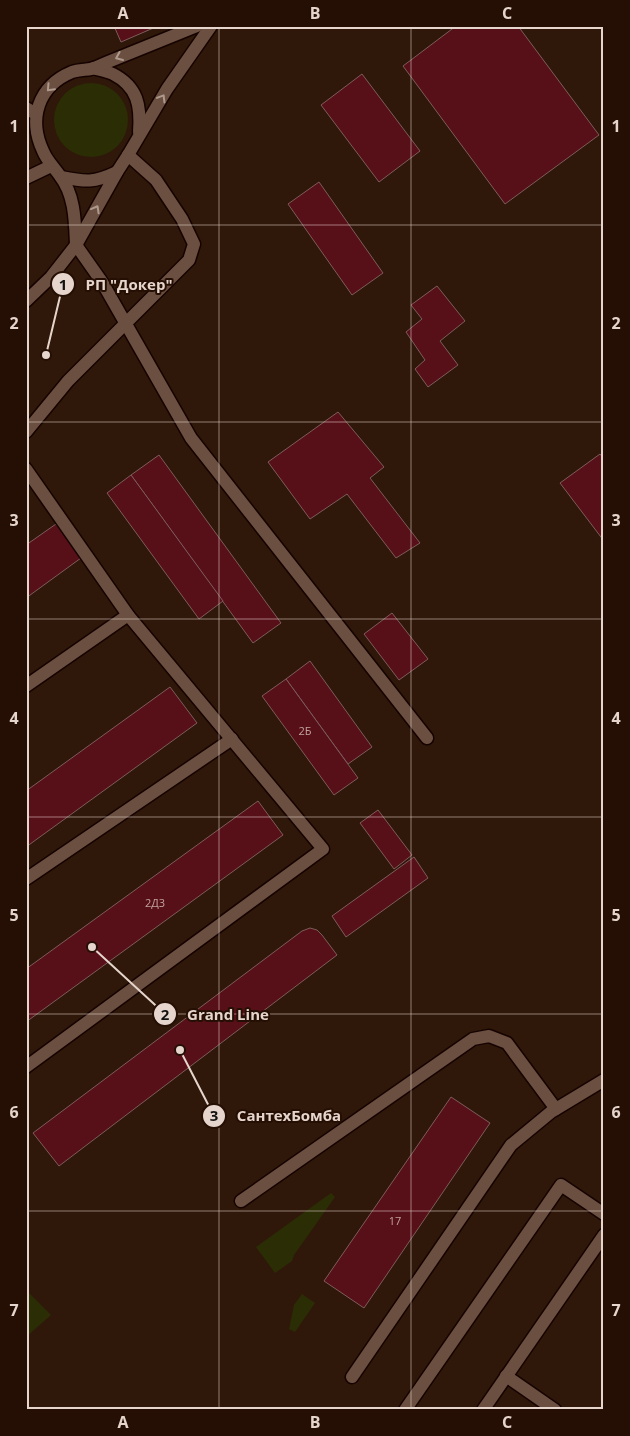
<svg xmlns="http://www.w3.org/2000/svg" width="630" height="1436" viewBox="0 0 630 1436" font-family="'Open Sans',sans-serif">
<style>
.green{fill:#2b2d05}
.building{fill:#570f18;stroke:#7e5c5c}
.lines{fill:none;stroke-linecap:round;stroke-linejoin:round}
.service-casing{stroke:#160300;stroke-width:15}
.secondary-casing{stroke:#160300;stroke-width:15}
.service{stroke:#6b5041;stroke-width:12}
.secondary{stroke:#6b5041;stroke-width:12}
.oneway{stroke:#ae998d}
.grid{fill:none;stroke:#e5d5cc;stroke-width:1;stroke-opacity:0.55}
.labels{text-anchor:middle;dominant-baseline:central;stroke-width:4;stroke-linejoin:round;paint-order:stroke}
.number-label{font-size:11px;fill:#c2a49f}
.leader{fill:none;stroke:#e5d5cc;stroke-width:2}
.callout-dot{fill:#e5d5cc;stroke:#250e03;stroke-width:2}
.mark-label{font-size:15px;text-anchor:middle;font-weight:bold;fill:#111}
.callout-label{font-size:15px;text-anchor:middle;font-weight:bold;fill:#e5d5cc;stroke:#250e03;stroke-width:4;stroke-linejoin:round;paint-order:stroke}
.neatline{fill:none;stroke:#e5d5cc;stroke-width:2}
.grid-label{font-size:16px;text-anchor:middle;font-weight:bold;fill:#e5d5cc}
</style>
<rect width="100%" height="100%" fill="#2f180a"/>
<g class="green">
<circle cx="91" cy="120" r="37"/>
<polygon points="331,1193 335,1197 294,1255 292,1261 275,1273 256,1247"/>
<polygon points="26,1290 51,1315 26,1337"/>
<polygon points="302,1294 315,1303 295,1332 289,1329 294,1305"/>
</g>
<g class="building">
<polygon points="114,26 158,26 121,42"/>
<polygon points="456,26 518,26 599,135 505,204 403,66"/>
<polygon points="362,74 420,151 379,182 321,105"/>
<polygon points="319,182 383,273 352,295 288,204"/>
<polygon points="437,286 465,321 440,341 458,365 428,387 415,369 425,360 406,332 422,319 411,305"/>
<polygon points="338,412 384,467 370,478 420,543 396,558 347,494 310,519 268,462"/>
<polygon points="600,454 604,459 604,541 560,483"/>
<polygon points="159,455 281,623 253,643 131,475"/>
<polygon points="131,475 223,601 199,619 107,493"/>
<polygon points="56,524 81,558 26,598 26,545"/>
<polygon points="392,613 428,659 399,680 364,634"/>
<polygon points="310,661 372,747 348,764 286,679"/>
<polygon points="286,679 358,778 334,795 262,696"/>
<polygon points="170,687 197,723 26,847 26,791"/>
<polygon points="258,801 283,835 26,1022 26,969"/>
<polygon points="378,810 412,855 394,869 360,823"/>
<polygon points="414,857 428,878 346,937 332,916"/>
<polygon points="310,928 317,930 322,935 337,955 59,1166 33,1133 302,931"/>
<polygon points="451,1097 490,1123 364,1308 324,1281"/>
</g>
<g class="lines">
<defs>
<g id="service">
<polyline points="26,108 36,114"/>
<polyline points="26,178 51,166"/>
<polyline points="76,245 102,282 191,438 427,738"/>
<polyline points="26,432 68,381 189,260 194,244 182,219 156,180 128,155"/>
<polyline points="26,469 128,615 323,849 26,1067"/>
<polyline points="26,686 128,615"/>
<polyline points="26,879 232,739"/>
<polyline points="241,1201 473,1039 489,1036 507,1043 556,1109"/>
<polyline points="506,1376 555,1410"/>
<polyline points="352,1377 511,1145 551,1112 604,1080"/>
<polyline points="405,1410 561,1185 604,1214"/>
<polyline points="483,1410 604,1235"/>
</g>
<g id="secondary">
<path d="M93,68C99,70 107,71 113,74C138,87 141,106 139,132"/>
<path d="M61,177C86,182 94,183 117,172"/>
<path d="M76,245C75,222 75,195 60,176C54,167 47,161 43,151C28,119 38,86 72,72C78,70 85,70 91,69C97,67 103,64 108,62C138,50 167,38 197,26"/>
<polyline points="26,301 51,277 76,245 117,172 128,155 167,89 211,26"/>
</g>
</defs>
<use href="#service" class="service-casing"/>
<use href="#secondary" class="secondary-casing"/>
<use href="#service" class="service"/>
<use href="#secondary" class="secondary"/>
</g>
<defs><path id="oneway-chevron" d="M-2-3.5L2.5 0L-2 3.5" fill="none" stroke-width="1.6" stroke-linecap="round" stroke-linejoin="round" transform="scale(1.25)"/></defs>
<g class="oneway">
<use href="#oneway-chevron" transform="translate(119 57) rotate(157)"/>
<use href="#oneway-chevron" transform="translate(50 88) rotate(133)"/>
<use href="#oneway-chevron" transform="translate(162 98) rotate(-59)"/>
<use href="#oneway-chevron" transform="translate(96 209) rotate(-61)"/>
</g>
<path class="grid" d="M219,26V1410M411,26V1410M26,225H604M26,422H604M26,619H604M26,817H604M26,1014H604M26,1211H604"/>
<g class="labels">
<g class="number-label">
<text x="305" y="730">2Б</text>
<text x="155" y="902">2Д3</text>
<text x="395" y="1220">17</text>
</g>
</g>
<path class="leader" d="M46 355L63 284M92 947L165 1014M180 1050L214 1116"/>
<g class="callout-dot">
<circle cx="46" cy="355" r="5"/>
<circle cx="92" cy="947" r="5"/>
<circle cx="180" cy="1050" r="5"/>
<circle cx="63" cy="284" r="12"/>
<circle cx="165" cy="1014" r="12"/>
<circle cx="214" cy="1116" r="12"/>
</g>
<g class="mark-label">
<text x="63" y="290">1</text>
<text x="165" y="1020">2</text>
<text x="214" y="1121">3</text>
</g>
<g class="callout-label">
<text x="129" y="290">РП "Докер"</text>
<text x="228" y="1020">Grand Line</text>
<text x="289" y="1121">СантехБомба</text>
</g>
<rect width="630" height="1436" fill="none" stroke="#250e03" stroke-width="55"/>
<rect x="28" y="28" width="574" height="1380" class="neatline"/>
<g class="grid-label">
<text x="123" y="19">A</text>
<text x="315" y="19">B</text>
<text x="507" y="19">C</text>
<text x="14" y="132">1</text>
<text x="616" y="132">1</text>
<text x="14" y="329">2</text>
<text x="616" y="329">2</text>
<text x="14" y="526">3</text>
<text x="616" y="526">3</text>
<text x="14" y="724">4</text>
<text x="616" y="724">4</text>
<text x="14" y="921">5</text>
<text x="616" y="921">5</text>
<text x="14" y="1118">6</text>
<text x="616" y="1118">6</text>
<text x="14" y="1316">7</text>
<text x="616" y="1316">7</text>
<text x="123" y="1428">A</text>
<text x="315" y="1428">B</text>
<text x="507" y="1428">C</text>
</g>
</svg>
